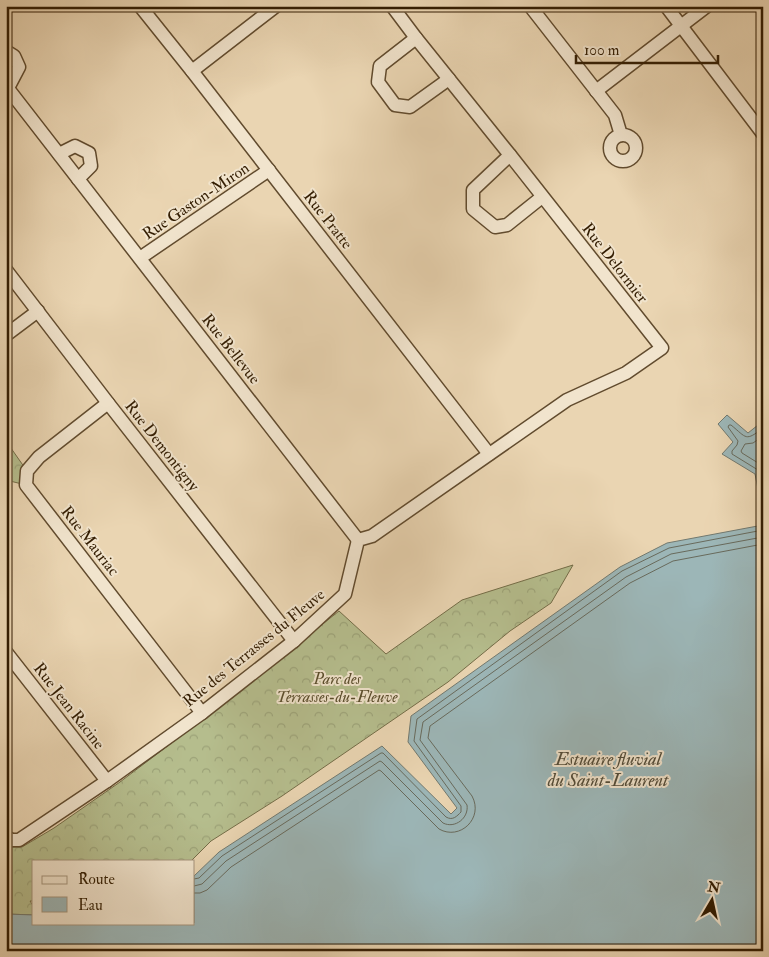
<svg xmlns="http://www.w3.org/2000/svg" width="769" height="957" viewBox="0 0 769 957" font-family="'IM FELL Double Pica',serif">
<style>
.forest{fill:url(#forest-crowns);stroke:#746d48}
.water{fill:#9cb6b7;stroke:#72796f}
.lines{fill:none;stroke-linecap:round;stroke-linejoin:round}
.shore{stroke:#686a5c;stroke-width:1}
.minor-casing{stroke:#614b2e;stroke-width:15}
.minor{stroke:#f1e4cd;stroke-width:12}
.labels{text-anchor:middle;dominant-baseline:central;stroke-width:4;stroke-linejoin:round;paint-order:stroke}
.street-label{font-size:16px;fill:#331d02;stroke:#f1e4cd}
.park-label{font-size:16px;font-style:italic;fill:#5a4d2c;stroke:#f1e4cd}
.water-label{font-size:18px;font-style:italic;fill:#524b38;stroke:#f1e4cd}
</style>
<defs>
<pattern id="forest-crowns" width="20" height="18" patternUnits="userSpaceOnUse" patternTransform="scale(1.25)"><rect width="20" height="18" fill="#b5bd8d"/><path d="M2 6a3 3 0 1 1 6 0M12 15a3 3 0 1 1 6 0" fill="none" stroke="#9ca278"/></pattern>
</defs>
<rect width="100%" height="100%" fill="#ead5b2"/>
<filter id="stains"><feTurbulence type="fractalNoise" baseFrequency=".004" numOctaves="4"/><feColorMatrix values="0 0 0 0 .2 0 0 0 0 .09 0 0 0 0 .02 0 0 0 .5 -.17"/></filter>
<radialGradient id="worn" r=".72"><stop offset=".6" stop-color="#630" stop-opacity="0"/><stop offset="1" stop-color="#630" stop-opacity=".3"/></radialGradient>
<g class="forest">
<polygon points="6,441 27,471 26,485 6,480"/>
<polygon points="573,565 551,603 510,631 448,682 282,796 211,841 191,861 34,861 34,901 30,901 34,907 34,915 6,914 6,843 9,847 22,847 54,828 120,782 215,710 339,611 386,654 462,600"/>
</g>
<g class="water">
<polygon points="727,415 748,433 763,421 763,515 755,474 722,454 733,442 718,424"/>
<polygon points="763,525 763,951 6,951 6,914 34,915 34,923 194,923 194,876 219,852 382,746 451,814 457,808 408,742 411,716 620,567 667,543"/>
</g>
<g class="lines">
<g class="shore">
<path d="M763,428C745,442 747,438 731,425H729L728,427L738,441L737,445L732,451V454L758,470L763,489"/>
<polyline points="763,436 753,443 745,444 741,451 742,453 763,466"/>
<path d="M194,879L199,878L222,856L381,753H383L446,817C453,821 457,816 461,812V806L414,741L417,719L622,571L669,548L763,530"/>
<path d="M194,886L202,884L226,861L380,761L382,762L443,823C455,829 469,818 467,805L420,740L423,722L626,577L671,554L763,537"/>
<path d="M194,893H200L207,890L231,867L379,770L381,771L439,829C460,841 484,818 472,796L428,738L430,726L630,583L673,561L763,544"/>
</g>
<defs>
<g id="minor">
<polyline points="140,6 192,71 489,454"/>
<polyline points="530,6 615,115 621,135"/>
<polyline points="666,6 763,134"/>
<polyline points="416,38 380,66 378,82 395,105 410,107 449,79"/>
<polyline points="6,51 14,56 19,67 8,88"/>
<polyline points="192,71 276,6"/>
<polyline points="6,86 358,540"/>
<polyline points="596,91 707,6"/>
<circle cx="623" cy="148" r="13"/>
<polyline points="59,154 75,146 89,153 91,166 78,179"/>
<polyline points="510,155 473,190 473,209 495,227 507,225 542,197"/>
<polyline points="140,258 269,170"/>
<polyline points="6,270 108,403 294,641"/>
<polyline points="6,335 38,311"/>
<polyline points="108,403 39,457 27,471 26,485 202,713"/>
<polyline points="6,652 107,781"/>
<polyline points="6,837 12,840 19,840 107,781 202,713 294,641 345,594 358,540 372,536 567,400 626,373 662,348 510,155 416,38 392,6"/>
</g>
</defs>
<use href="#minor" class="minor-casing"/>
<use href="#minor" class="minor"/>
</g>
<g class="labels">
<g class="street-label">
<text transform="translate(196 201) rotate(-34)">Rue Gaston-Miron</text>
<text transform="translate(328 220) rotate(52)">Rue Pratte</text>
<text transform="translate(615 263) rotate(52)">Rue Delormier</text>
<text transform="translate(231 349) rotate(52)">Rue Bellevue</text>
<text transform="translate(162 446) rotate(52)">Rue Demontigny</text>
<text transform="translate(90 541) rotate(52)">Rue Mauriac</text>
<text transform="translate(254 648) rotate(-39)">Rue des Terrasses du Fleuve</text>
<text transform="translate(69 706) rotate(52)">Rue Jean Racine</text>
</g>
<g class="park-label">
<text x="337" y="679">Parc des<tspan x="337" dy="18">Terrasses-du-Fleuve</tspan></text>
</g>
<g class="water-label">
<text x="608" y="759">Estuaire fluvial<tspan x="608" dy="21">du Saint-Laurent</tspan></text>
</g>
</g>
<rect width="769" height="957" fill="none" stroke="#ead5b2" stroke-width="25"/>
<rect x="8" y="8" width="754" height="942" fill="none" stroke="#331d02" stroke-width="2.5"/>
<rect x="12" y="12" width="744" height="932" fill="none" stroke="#331d02"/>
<rect x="32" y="860" width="162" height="65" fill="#f1e4cd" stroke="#a5947c"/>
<rect x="42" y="876" width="25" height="8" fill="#f1e4cd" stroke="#a5947c"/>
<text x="78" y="884" font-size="15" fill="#331d02">Route</text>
<rect x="42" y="897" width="25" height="15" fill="#9cb6b7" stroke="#a5947c"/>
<text x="78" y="910" font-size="15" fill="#331d02">Eau</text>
<g transform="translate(712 900) rotate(9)" stroke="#f1e4cd" stroke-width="4" paint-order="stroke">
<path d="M0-4L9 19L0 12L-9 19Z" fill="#331d02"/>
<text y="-8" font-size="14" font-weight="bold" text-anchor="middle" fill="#331d02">N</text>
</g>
<path d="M576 55v8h142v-8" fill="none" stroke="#331d02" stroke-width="2.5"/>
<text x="584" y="55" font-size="15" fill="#331d02" stroke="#f1e4cd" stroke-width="4" paint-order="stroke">100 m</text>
<rect width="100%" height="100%" filter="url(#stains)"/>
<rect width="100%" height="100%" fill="url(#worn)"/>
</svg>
